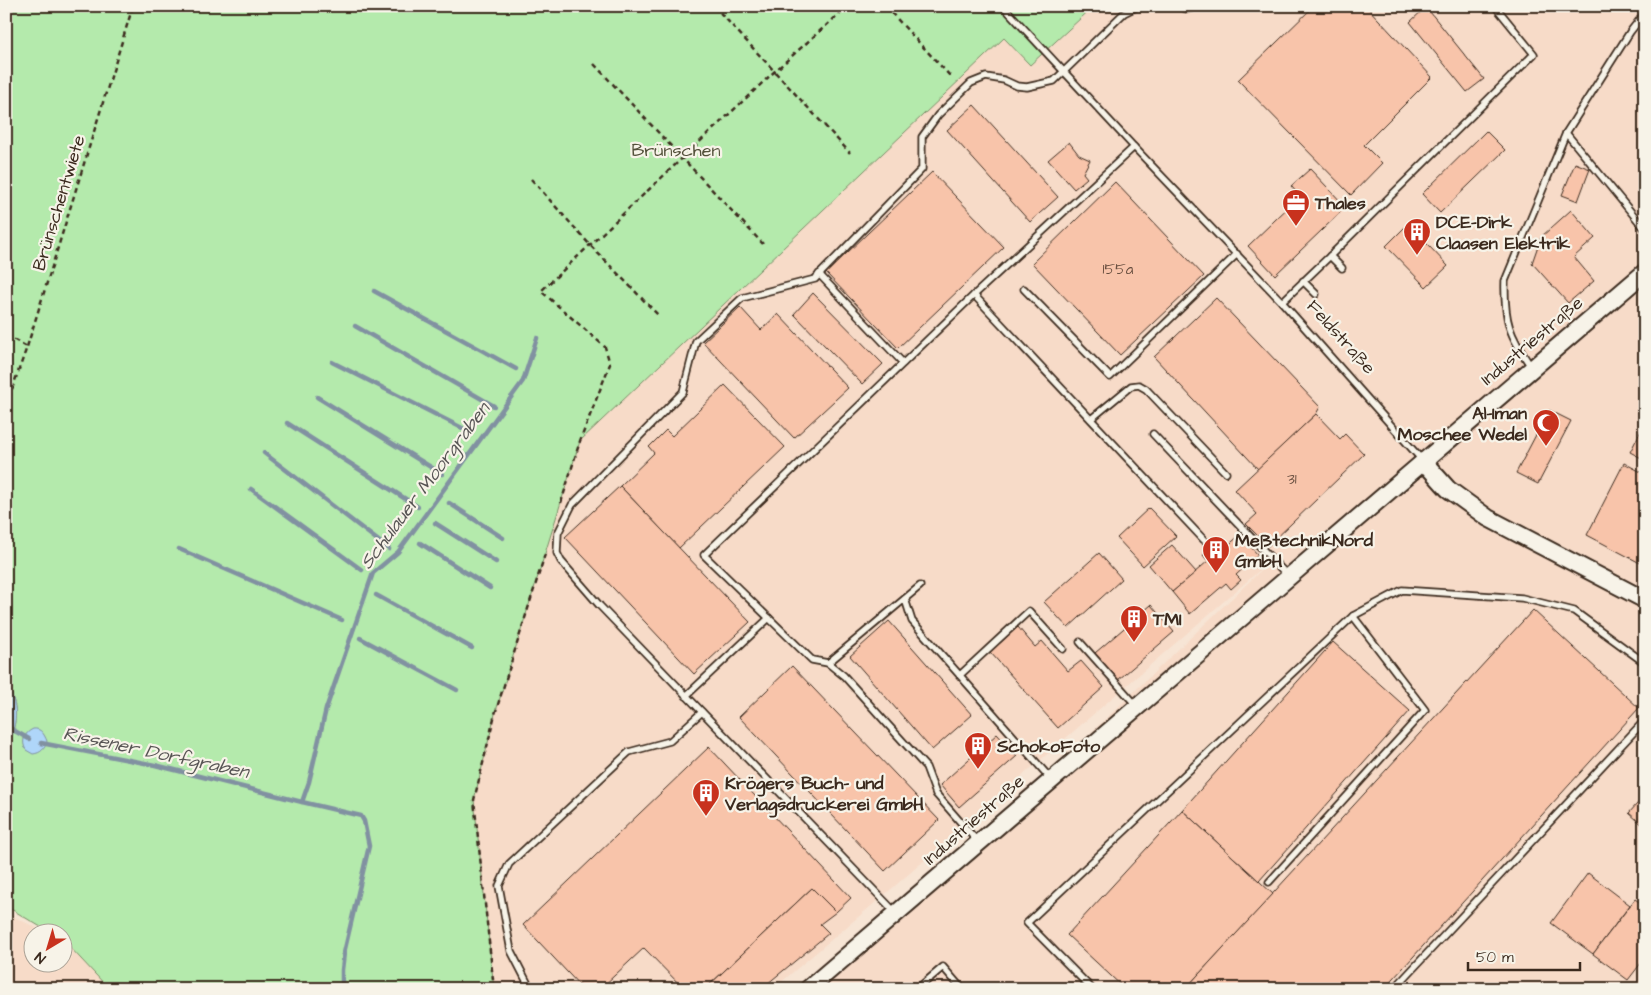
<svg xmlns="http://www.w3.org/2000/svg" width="1651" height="995" viewBox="0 0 1651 995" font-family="'Architects Daughter',sans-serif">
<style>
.built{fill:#f7dbc8}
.green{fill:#b4eaac;stroke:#788a65}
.water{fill:#afd6f9;stroke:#8191a1}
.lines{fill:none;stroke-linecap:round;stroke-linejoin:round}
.stream{stroke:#8191a1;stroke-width:4.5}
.building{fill:#f8c4aa;stroke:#3b2a1e}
.lane-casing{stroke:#3b2a1e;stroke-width:9}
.secondary-casing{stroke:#3b2a1e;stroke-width:20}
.path{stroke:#3b2a1e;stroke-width:2.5;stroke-dasharray:5 4;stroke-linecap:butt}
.lane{stroke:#f7f3e8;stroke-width:5.5}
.secondary{stroke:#f7f3e8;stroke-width:16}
.labels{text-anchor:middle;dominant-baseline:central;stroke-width:4.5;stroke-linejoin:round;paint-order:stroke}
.number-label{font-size:15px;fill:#6a5041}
.park-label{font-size:18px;fill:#53503a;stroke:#f7f3e8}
.street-label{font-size:18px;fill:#3b2a1e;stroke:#f7f3e8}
.poi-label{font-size:18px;font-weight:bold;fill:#3b2a1e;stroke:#f7f3e8;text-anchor:start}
.water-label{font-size:19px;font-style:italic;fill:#585555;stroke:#f7f3e8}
</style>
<rect width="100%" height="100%" fill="#f7e5d5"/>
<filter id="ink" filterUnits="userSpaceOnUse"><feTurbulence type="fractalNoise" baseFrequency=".02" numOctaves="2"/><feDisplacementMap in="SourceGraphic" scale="10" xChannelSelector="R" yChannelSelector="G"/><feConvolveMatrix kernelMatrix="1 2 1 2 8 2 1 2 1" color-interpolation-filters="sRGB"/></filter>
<g filter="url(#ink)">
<g class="built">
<polygon points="1094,6 1645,6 1645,989 823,989 1275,557 896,885 773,989 494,989 474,800 495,714 580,441 1004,37 1030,65"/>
<polygon points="6,913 45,932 32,932 32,962 62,962 63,942 67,944 109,989 6,989"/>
</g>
<path class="green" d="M6,6H1094L1030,65L1004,38L580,441L495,714L474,800L494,989H109L67,944L63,941L62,932H49L6,906V739L11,737C18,717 17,702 6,684Z"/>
<g class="water">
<path d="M6,684C17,702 18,717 11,737L6,739Z"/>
<path d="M33,729C41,728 44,734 47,741C45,749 41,753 33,754L26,750C21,742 24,733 33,729Z"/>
</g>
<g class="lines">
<g class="stream">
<polyline points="374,291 516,369"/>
<polyline points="355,326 494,406"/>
<polyline points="332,362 470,432"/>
<polyline points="317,397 442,474"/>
<polyline points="287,423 418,507"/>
<polyline points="264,453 389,549"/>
<polyline points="251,489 362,570"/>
<polyline points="449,503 503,538"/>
<polyline points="435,523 496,562"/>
<polyline points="420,543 490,588"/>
<polyline points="179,549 342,620"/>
<polyline points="376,595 472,648"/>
<polyline points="360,638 457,690"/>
<polyline points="6,726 29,739"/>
<polyline points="41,743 155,765 302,802"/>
<polyline points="342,989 342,970 344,953 369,846 364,821 361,816 302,802 309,782 326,709 373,573 398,552 523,381 537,338"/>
</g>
</g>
<g class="building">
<polygon points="1314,6 1366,6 1432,77 1364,145 1382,163 1351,195 1238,80"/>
<polygon points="1426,7 1484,79 1467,92 1410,22"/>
<polygon points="974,105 1058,197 1030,222 947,130"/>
<polygon points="1486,131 1505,150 1440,213 1422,194"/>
<polygon points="1069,142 1079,155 1090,160 1083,173 1087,178 1074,189 1048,160"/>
<polygon points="1575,163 1590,169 1578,201 1562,195"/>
<polygon points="1310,169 1346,207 1275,275 1248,246 1300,196 1291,186"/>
<polygon points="932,172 1004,247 898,348 826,273"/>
<polygon points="1115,182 1204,276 1120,355 1032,263"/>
<polygon points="1571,210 1595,238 1574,257 1594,281 1568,303 1532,263 1541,237"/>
<polygon points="1408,224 1448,266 1426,287 1386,246"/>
<polygon points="813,293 883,364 862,384 794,314"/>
<polygon points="1216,298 1320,407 1316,414 1258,469 1154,357"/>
<polygon points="740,307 761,330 778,314 848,388 794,438 703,342"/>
<polygon points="725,385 785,447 679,548 620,486 654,453 649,447 666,430 672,436"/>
<polygon points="1549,410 1571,421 1538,484 1516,473"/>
<polygon points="1316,414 1340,439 1345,434 1364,454 1268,546 1246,524 1257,514 1235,490"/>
<polygon points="1645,423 1645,460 1630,452"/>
<polygon points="1624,463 1645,474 1645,553 1640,563 1587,535"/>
<polygon points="620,486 750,622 694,674 565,537"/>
<polygon points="1149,508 1176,536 1143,566 1117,538"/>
<polygon points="1240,535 1258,555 1236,575 1241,580 1231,589 1226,583 1190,614 1172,592 1208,561 1203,555 1212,547 1218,554"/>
<polygon points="1172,545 1196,572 1172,592 1149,565"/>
<polygon points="1099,553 1122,579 1068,628 1044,602"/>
<polygon points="1151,605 1174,632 1118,680 1095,653"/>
<polygon points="1533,610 1639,708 1384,989 1185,989"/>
<polygon points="889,621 972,715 932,750 850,656"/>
<polygon points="1018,627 1035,647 1042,641 1068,671 1081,661 1104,687 1058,728 990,652"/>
<polygon points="1333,642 1410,711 1259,881 1182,810"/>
<polygon points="792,666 939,820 885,871 739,717"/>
<polygon points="997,734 1017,756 959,807 940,785"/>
<polygon points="709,747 851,898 836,912 812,888 705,989 684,989 644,948 600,989 583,989 523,925"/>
<polygon points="1645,795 1645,827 1629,813"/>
<polygon points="1182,810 1273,894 1185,989 1173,989 1166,982 1160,989 1125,989 1067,935"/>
<polygon points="1588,873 1630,905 1593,954 1551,923"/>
<polygon points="812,888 836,912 820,924 829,933 761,989 705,989"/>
<polygon points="1635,899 1645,906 1645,958 1628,980 1593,954"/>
</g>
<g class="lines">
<defs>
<g id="lane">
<polyline points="1003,6 1134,147 1282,302 1421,459"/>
<polyline points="1177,6 1187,9 1201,6"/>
<polyline points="1566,133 1645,229"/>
<polyline points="1330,256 1342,268"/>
<polyline points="819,274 903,363"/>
<polyline points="1303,281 1316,294"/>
<polyline points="1024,289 1110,377 1237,254"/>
<polyline points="974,295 1204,540"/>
<polyline points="1282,302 1330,256 1534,54 1495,6"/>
<path d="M1532,368C1509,335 1504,321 1505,281L1566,133L1630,32L1645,13"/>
<polyline points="1091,419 1131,386 1139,385 1146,389 1226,473"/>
<polyline points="1153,434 1288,576"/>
<polyline points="920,586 828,663 812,660 704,555 974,295 1134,147"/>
<polyline points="905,599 912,621 1050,778"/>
<polyline points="1080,642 1136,705"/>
<polyline points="828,663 844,676 926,767 936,794 977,841"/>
<polyline points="960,675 1029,611 1063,649"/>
<polyline points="686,696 769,618"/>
<polyline points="1269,882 1425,710 1353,616"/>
<polyline points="895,912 600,606 561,561 557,553 558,533 572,505 683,392 696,341 742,298 815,279 922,169 922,137 938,115 971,83 986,77 1004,80 1017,86 1027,87 1054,81 1124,13 1138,6"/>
<polyline points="533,989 528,984 511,951 499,886 509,864 629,752 670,741 702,712"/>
<polyline points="917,989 943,967 962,989"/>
<polyline points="1092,989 1027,923 1353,616 1402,590 1522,598 1574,611 1645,663"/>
<polyline points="1394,989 1645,720"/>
</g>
<g id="secondary">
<polyline points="1423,461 1448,489 1488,518 1645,600"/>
<polyline points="808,989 1645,272"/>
</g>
</defs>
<use href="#lane" class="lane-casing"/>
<use href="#secondary" class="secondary-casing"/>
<g class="path">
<polyline points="714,6 850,153"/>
<polyline points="885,6 952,78"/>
<polyline points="594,64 763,244"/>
<polyline points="531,179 590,245 660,317"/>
<polyline points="6,335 27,347"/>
<polyline points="6,406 27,347 133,6"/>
<polyline points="561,503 580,441 610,364 605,347 541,291 775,71 848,6"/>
<polyline points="494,989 474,800 495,714 546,551"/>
</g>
<use href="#lane" class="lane"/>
<use href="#secondary" class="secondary"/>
</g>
</g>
<defs>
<symbol id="office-pin" viewBox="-11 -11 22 30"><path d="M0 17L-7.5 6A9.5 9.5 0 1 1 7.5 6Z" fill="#c8321e" stroke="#f7f3e8"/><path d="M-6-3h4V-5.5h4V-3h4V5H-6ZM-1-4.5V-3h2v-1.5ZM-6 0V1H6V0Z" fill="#fff"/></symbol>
<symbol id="building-pin" viewBox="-11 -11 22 30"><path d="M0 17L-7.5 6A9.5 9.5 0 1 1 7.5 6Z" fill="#c8321e" stroke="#f7f3e8"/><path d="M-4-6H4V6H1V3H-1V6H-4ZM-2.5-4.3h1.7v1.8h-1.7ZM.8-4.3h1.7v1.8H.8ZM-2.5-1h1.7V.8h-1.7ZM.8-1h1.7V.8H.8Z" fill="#fff"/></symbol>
<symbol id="mosque-pin" viewBox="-11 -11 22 30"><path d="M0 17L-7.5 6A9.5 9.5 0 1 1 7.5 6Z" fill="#c8321e" stroke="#f7f3e8"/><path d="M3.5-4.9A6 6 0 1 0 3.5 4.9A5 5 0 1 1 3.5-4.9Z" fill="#fff"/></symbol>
</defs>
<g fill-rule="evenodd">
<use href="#office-pin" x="1280" y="187" width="32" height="43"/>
<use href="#building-pin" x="1401" y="216" width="32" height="43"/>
<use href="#mosque-pin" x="1530" y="407" width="32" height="43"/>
<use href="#building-pin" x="1200" y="534" width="32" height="43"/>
<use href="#building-pin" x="1118" y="603" width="32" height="43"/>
<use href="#building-pin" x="962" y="730" width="32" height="43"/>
<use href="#building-pin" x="690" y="777" width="32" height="43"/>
</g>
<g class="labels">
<g class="number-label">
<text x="1118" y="269">155a</text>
<text x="1292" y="479">31</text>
</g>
<g class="park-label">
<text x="676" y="150">Brünschen</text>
</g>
<g class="street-label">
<text transform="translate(59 203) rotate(-73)">Brünschentwiete</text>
<text transform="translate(1341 337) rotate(48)">Feldstraße</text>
<text transform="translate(1532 341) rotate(-40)">Industriestraße</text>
<text transform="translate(974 820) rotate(-41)">Industriestraße</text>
</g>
<g class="poi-label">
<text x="1315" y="203">Thales</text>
<text x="1436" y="222">DCE-Dirk<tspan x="1436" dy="21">Claasen Elektrik</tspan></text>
<text x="1527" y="413" text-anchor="end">Al-Iman<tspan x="1527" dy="21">Moschee Wedel</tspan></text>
<text x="1235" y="540">MeßtechnikNord<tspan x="1235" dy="21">GmbH</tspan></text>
<text x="1153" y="619">TMI</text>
<text x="997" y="746">SchokoFoto</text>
<text x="725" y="783">Krögers Buch- und<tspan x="725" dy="21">Verlagsdruckerei GmbH</tspan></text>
</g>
<g class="water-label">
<text transform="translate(425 486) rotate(-53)">Schulauer Moorgraben</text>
<text transform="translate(156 753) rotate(12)">Rissener Dorfgraben</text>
</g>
</g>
<rect width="1651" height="995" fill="none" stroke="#f7f3e8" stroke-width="25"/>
<rect x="12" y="12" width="1626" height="970" fill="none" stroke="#3b2a1e" stroke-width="2" filter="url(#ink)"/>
<g transform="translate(48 948) rotate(218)"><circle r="24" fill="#f7f3e8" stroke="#aca397"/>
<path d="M0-4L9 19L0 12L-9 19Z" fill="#c8321e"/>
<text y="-8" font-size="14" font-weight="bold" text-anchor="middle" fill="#3b2a1e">N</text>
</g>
<path d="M1468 962v8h112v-8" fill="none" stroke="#3b2a1e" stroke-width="2.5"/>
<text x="1476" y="962" font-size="15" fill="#3b2a1e" stroke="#f7f3e8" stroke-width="4" paint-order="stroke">50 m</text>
</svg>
